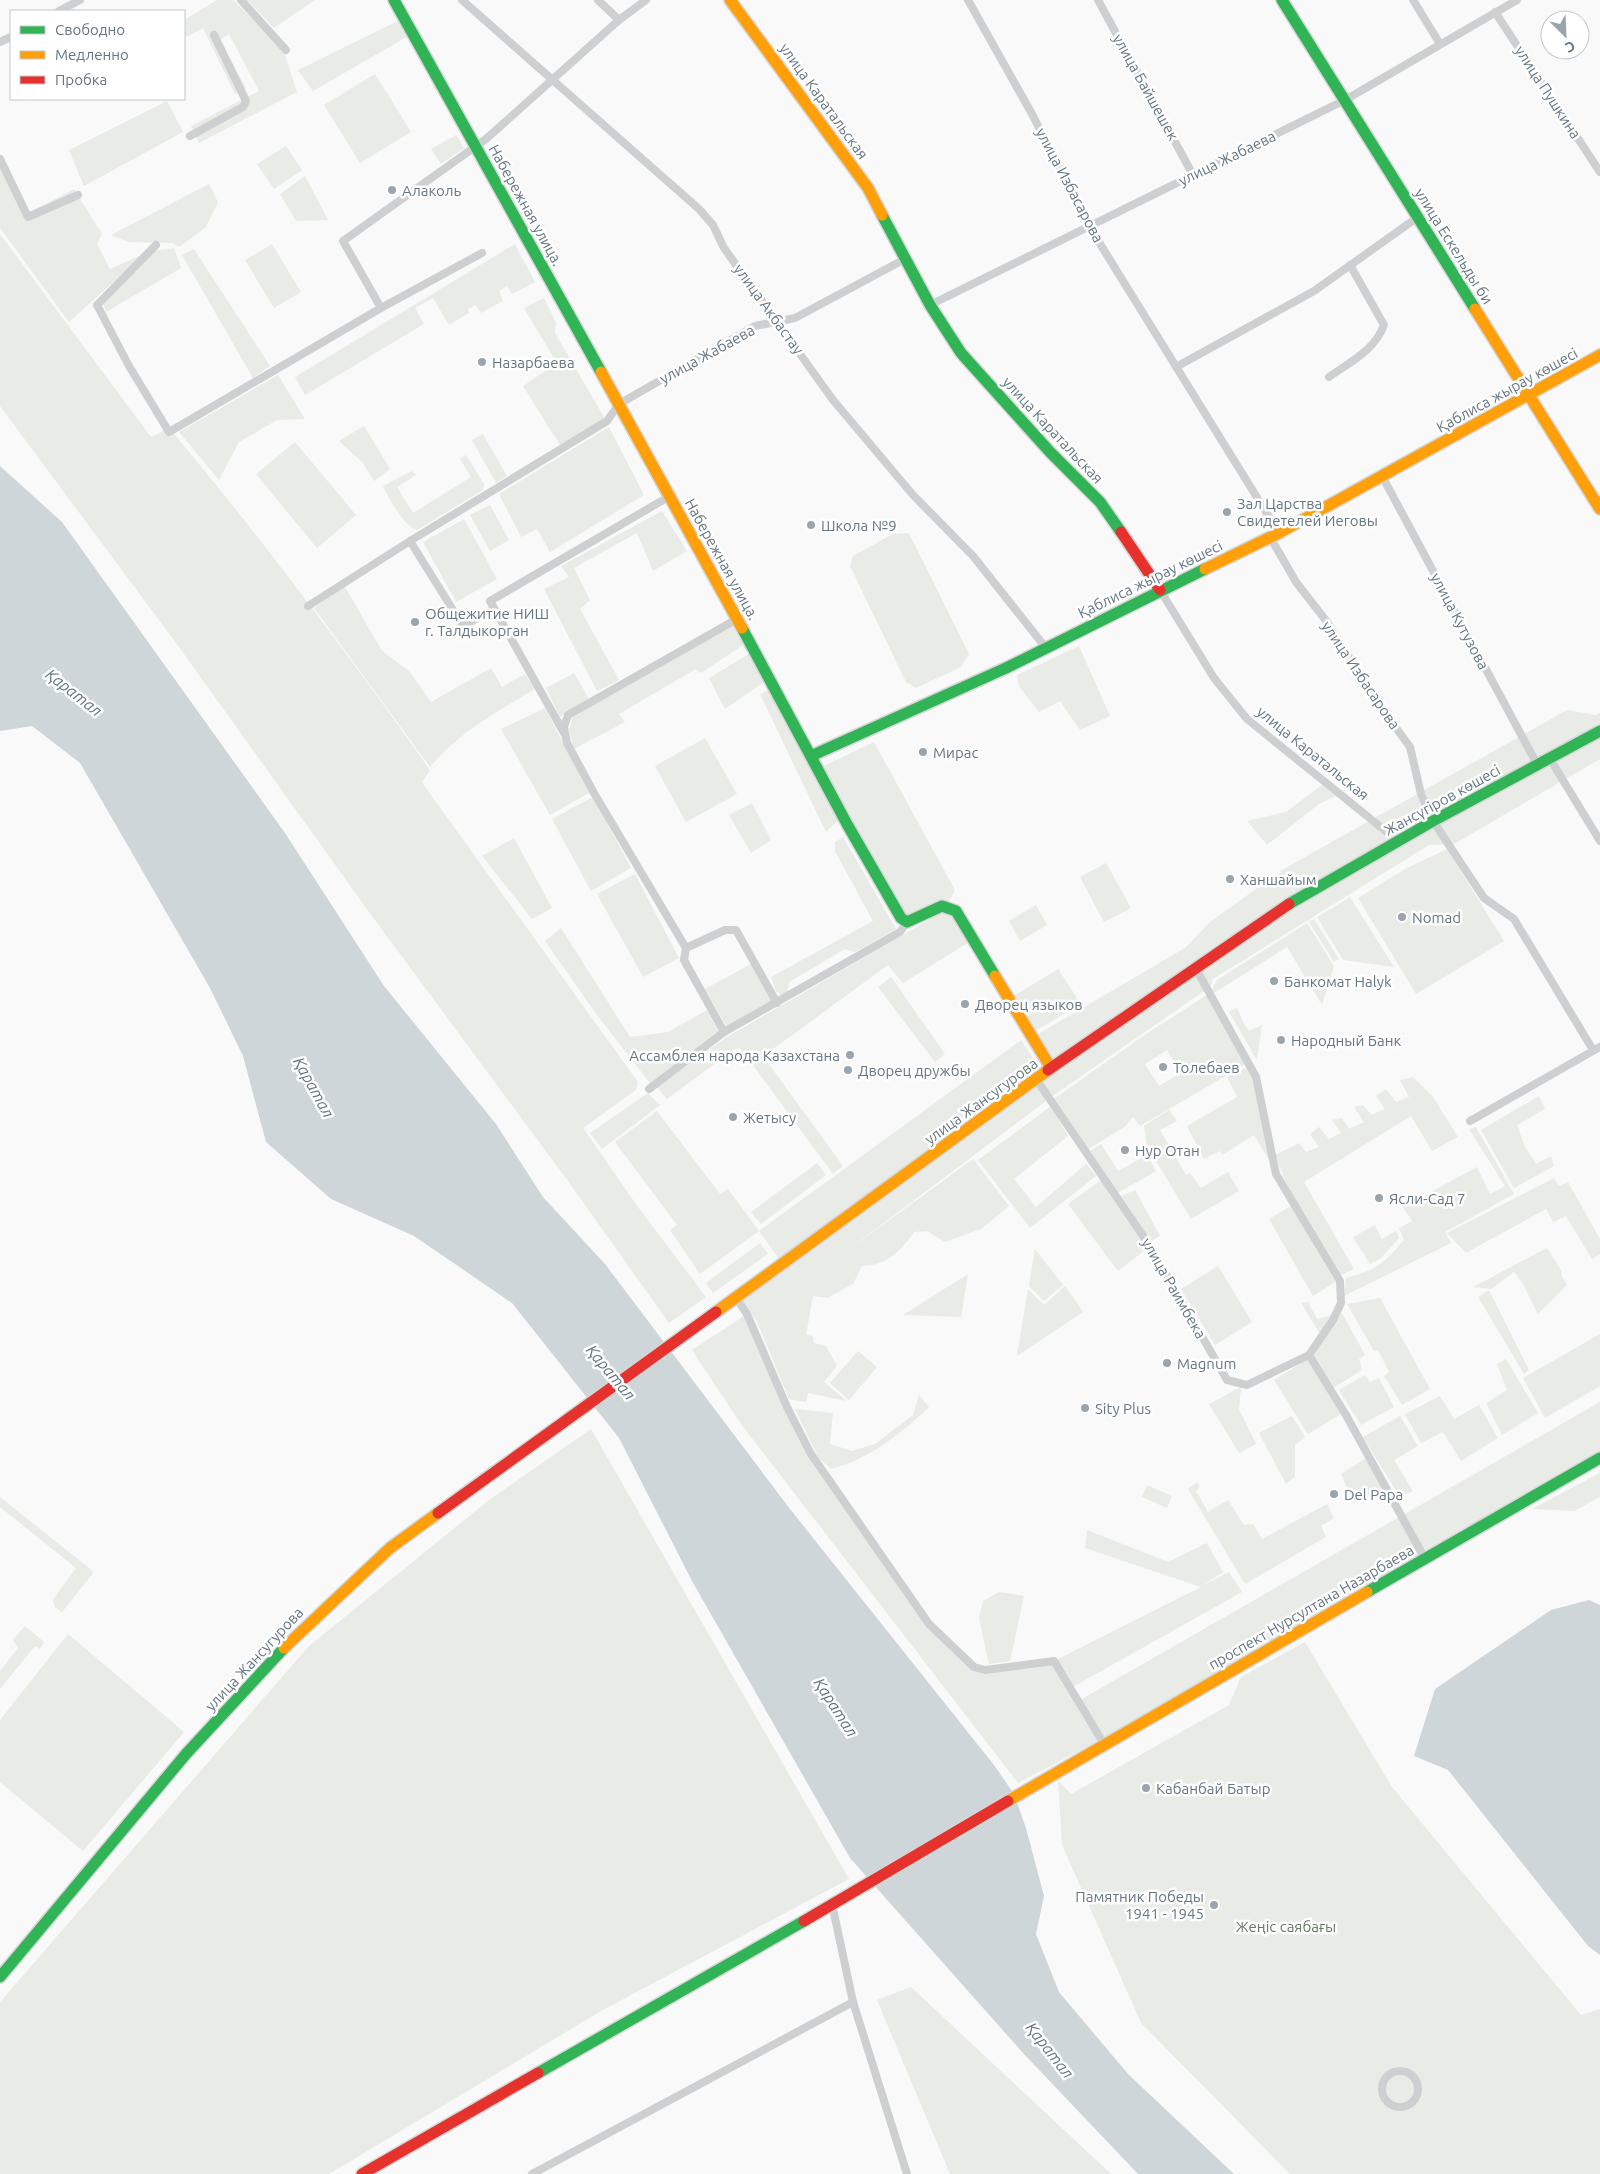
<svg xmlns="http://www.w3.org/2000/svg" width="1600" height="2174" viewBox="0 0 1600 2174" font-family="Ubuntu,sans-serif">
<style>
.green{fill:#e8ebe6;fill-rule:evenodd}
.water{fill:#ced6d9}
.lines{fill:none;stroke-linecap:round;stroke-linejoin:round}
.fast-casing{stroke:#d5d6d7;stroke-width:14}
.slow-casing{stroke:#d5d6d7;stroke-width:14}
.jam-casing{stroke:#d5d6d7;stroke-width:14}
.street{stroke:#cecfd0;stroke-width:8}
.fast{stroke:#30b455;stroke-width:11}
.slow{stroke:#ff9f0a;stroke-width:11}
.jam{stroke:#e5322d;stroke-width:11}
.poi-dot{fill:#99a4ac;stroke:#fff;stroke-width:2}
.labels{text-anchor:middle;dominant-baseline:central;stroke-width:5;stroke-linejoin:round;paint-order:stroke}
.street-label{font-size:15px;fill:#657683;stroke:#fff}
.poi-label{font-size:15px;fill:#657683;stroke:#fff;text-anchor:start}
.park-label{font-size:15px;fill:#687a64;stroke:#fff}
.water-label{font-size:16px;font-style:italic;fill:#60757c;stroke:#fff}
</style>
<rect width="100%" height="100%" fill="#f9f9f9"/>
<g class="green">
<polygon points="217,0 233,0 283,49 297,92 199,143 191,126 259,91 229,34 220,40 246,88 235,94 203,28 184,38 184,20"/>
<polygon points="247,0 315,0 274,28"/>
<polygon points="402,19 410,35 313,91 298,70"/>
<polygon points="375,74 411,132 360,163 324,105"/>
<polygon points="167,101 183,132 84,186 69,150"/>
<polygon points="456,135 464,148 441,164 431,149"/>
<polygon points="286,146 302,170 274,189 257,164"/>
<polygon points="0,159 30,212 74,189 102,234 97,244 110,269 144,254 69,322 0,228"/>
<polygon points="305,176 328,220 296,221 280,194"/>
<polygon points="209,184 218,202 206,227 179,247 172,243 128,242 111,235"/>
<path d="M0,234L151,437L169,428C261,537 347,653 430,770L422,782L428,791L638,1082L636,1090L583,1128L638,1207L706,1297L669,1323L565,1177L369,912L179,647L0,406Z"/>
<polygon points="272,244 301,292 274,308 245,260"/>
<polygon points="515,244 535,282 512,294 507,286 499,291 503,301 481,313 476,305 468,309 469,313 449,325 433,298 415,308 424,324 305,395 295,377"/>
<polygon points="174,248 181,268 106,312 103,302 153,251"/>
<polygon points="194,249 270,366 253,378 182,255"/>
<polygon points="544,298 556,323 555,333 605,419 560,445 523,386 557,363 524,308"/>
<polygon points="278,375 305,419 277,420 239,442 219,480 179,432"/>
<polygon points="364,426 390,469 374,481 363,463 339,441"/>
<polygon points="609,427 644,495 550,552 537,529 521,537 499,494"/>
<polygon points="483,434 507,476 496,483 472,440"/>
<polygon points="295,442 356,515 317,548 256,474"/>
<path d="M466,455L484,484L483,490L417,530C405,528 388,497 383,486L412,471L416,475L397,487L413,513L471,477L460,459Z"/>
<polygon points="490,505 509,540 490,551 470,515"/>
<polygon points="662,511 687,551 653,571 637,533 574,568 590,600 580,609 619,680 597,691 544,589 569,577 561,566"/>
<polygon points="464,519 497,579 456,602 423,542"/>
<polygon points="909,533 969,654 961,667 916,688 906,682 850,566 853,556 893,534"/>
<path d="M344,585L382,651L409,671L431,702L491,668L502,687L525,674L535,689C498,711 458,733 430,767L314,608Z"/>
<polygon points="732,625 743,645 701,673 696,669 619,714 625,722 574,749 569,730 573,716"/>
<polygon points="1079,646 1110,716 1080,730 1060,701 1039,712 1019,686 1017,675"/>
<polygon points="749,654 764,682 725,709 709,678"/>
<polygon points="574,673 589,699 560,717 546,688"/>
<polygon points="769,690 839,819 826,832 760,694"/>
<polygon points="545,708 589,793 550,815 501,729"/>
<polygon points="1567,710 1596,715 1600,713 1600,731 1299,897 1290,886 1296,896 1051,1068 1033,1037 1185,948 1210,922 1277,874 1281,873 1280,871"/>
<path d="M1600,734V759L1454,844L1429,845L1213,979L1210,987L1054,1095L840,1256L973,1159L1009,1206L981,1229L945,1242L927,1231L914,1232C900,1252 887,1265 862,1266L853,1284L827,1298L813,1296L806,1335L813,1336L814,1343L826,1346L837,1366L824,1382L847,1401L808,1393L806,1402L789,1399L756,1319L740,1300L1073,1056L1300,899Z"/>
<polygon points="705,738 737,794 686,822 655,766"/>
<polygon points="874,742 955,890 947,905 907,922 873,870 824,766"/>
<polygon points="1322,785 1336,796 1319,804 1267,845 1247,821 1286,812"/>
<polygon points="593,797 631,868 591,891 552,819"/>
<polygon points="752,803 771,840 751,853 729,815"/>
<polygon points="843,837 896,929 855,952 845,949 789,982 787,995 781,995 776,991 771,977 873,921 835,851 835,842"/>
<polygon points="514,838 552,908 532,919 482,856"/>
<polygon points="1447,849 1504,941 1416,994 1358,898 1405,869"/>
<polygon points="1106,863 1131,908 1104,922 1080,877"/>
<polygon points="635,874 679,958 643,977 597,894"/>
<polygon points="1350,897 1394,967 1343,960 1317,917"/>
<polygon points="1036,905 1047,925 1020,941 1009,921"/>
<polygon points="946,910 958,917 971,941 903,983 888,965 769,1052 750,1060 739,1048 733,1050 667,1099 657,1087 727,1037"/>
<polygon points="1314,919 1339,959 1334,962 1309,922"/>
<path d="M1307,923L1334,966L1322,1005L1287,947L1211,995L1248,1063L1140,1126L1133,1117L1126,1126L1085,1151L1051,1101L1143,1036L1210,993L1217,980ZM1167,1050L1181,1073L1159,1086L1145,1064Z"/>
<polygon points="561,928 630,1037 668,1032 707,1010 718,1031 650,1083 597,1015 545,941"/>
<polygon points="751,964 772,1001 727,1027 705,989"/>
<polygon points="1058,969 1081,1004 1035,1031 1014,996"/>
<polygon points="891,977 945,1054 935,1062 878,987"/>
<polygon points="1237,1007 1243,1022 1249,1031 1262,1025 1257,1060 1229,1012"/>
<polygon points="1021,1040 1037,1064 947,1145 783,1264 759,1231 700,1274 670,1230 677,1225 615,1142 657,1111 720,1194 728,1189 759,1231"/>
<polygon points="763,1056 843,1166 833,1174 752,1064"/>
<polygon points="1247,1067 1255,1087 1272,1165 1254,1135 1222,1155 1220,1151 1204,1159 1187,1126 1237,1097 1227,1077"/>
<polygon points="1413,1077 1433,1097 1458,1137 1432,1151 1411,1116 1304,1182 1354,1269 1341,1275 1287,1185 1275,1155 1299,1143 1306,1152 1319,1147 1310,1134 1319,1127 1329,1139 1341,1133 1332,1120 1342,1118 1349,1129 1364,1122 1354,1107 1363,1105 1371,1115 1385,1109 1376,1096 1386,1089 1396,1102 1409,1097 1400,1080"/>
<polygon points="648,1093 660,1105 602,1149 590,1133"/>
<polygon points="1539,1096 1545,1109 1517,1125 1525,1147 1536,1164 1551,1156 1554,1166 1514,1188 1481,1130"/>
<polygon points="1051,1106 1068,1136 1014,1179 1036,1207 1086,1164 1096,1176 1030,1228 978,1160"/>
<polygon points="1169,1110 1177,1121 1160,1130 1186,1175 1190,1173 1201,1188 1228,1172 1239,1191 1191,1219 1147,1146 1144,1126"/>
<path d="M1476,1127L1514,1194L1445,1232L1451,1243L1344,1296L1346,1278C1378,1269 1382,1265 1404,1240L1399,1228L1412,1221L1403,1207L1477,1167L1490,1194L1505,1186L1469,1129Z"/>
<polygon points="1101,1144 1118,1171 1147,1155 1156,1171 1118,1193 1088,1152"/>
<polygon points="817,1163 826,1175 761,1224 751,1212"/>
<polygon points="1104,1178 1150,1246 1118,1271 1068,1204"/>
<polygon points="1554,1178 1559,1186 1568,1182 1600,1239 1600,1254 1592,1259 1566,1216 1553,1222 1546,1209 1466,1253 1447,1233"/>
<polygon points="1135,1190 1160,1236 1151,1241 1121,1196"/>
<polygon points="1291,1206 1335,1282 1313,1296 1269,1219"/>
<polygon points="1375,1225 1382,1239 1396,1231 1399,1238 1380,1259 1370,1264 1353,1237"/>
<polygon points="760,1243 768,1254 713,1293 706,1283"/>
<path d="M1547,1248L1562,1272L1561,1274L1567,1285L1538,1314C1530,1300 1525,1284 1514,1272L1491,1289L1473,1287Z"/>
<polygon points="1035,1249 1063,1285 1044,1301 1029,1286"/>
<polygon points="1218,1266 1252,1322 1215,1345 1181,1289"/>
<polygon points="968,1274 961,1317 903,1315"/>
<polygon points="1065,1286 1083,1312 1017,1356 1028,1289 1044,1305"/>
<polygon points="1489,1290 1529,1370 1524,1374 1478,1297"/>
<polygon points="1380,1298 1430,1389 1402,1405 1384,1376 1389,1372 1378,1350 1374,1351 1347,1304"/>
<polygon points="1308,1302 1317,1319 1332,1315 1320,1334 1301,1303"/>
<polygon points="1342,1313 1365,1355 1359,1359 1362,1370 1333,1388 1313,1355"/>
<polygon points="747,1314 803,1440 935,1629 980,1669 1054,1661 1201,1587 1085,1548 1087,1530 1168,1562 1207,1543 1223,1572 1202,1586 1229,1572 1242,1592 1071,1688 1078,1701 1600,1402 1600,1458 1094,1743 1018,1783 741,1424 692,1350"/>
<polygon points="1600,1334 1600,1386 1545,1418 1523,1378"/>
<polygon points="858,1351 877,1367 849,1400 830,1383"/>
<polygon points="1308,1359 1341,1414 1308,1434 1274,1380"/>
<polygon points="1506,1359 1538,1413 1502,1435 1486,1403 1507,1390 1497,1364"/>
<polygon points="1365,1375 1370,1382 1379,1378 1394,1407 1361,1425 1339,1390"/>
<polygon points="1241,1387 1239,1409 1256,1444 1239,1453 1209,1404"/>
<path d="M919,1395L929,1407C902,1433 868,1460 831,1469L818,1457L795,1409L833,1413L830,1444L852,1451L875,1444L913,1415Z"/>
<polygon points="1440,1396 1454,1419 1479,1405 1498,1438 1461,1461 1443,1432 1421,1443 1405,1414"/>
<polygon points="1292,1416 1305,1437 1295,1445 1295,1477 1286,1484 1259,1433"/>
<polygon points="1400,1416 1418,1446 1394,1460 1413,1491 1400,1497 1363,1437"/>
<polygon points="591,1429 849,1879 601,2011 329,2174 0,2174 0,2002 309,1646 489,1500"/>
<polygon points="1368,1457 1386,1485 1354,1503 1341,1474"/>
<polygon points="1600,1473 1600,1497 1574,1511 1532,1509"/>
<polygon points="1197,1482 1200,1487 1196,1491 1208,1512 1228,1500 1244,1525 1253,1524 1262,1539 1327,1504 1334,1518 1321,1526 1326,1537 1245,1584 1188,1489"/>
<polygon points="1147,1485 1172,1496 1167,1508 1142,1497"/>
<polygon points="0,1497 94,1572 62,1612 55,1607 53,1600 76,1568 0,1507"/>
<polygon points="999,1592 1024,1596 1010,1661 989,1664 979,1618 983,1601"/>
<polygon points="25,1626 44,1642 40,1649 35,1646 0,1689 0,1671 18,1648 13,1640"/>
<polygon points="68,1634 184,1732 83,1851 0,1782 0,1720"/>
<polygon points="1305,1642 1392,1787 1581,2015 1600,2009 1600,2174 1290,2174 1141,2023 1062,1845 1058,1780 1071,1794 1229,1705 1241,1677"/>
<polygon points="911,1987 1111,2174 950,2174 877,2000"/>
</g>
<g class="water">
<polygon points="0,466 62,522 285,833 384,986 496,1124 543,1197 605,1264 790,1509 994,1765 1014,1794 1026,1828 1044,1896 1036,1934 1059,1992 1128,2074 1234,2174 1138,2174 1023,2053 850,1858 692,1581 619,1438 512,1303 414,1236 331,1199 266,1142 243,1056 210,988 80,763 32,726 0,731"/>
<polygon points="1589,1600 1600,1605 1600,1955 1588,1946 1448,1770 1414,1756 1435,1689 1551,1610"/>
</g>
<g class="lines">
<defs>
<g id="fast">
<polyline points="394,0 601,372"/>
<polyline points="1282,0 1475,309"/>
<polyline points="882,215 930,305 961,353 1050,452 1100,502 1121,532"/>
<polyline points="742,628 847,824 901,918 907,922 942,906 956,911 995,976"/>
<polyline points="811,756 1006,668 1205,569"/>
<polyline points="1289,904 1433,821 1600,731"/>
<polyline points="1367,1592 1600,1458"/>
<polyline points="0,1977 186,1754 284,1648"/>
<polyline points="538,2073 804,1921"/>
</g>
<g id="slow">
<polyline points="730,0 868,188 882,215"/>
<polyline points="1475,309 1600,509"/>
<polyline points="601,372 742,628"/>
<polyline points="1205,569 1279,533 1600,355"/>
<polyline points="995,976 1051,1068"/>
<polyline points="716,1312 1048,1070"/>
<polyline points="284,1648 390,1548 438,1513"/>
<polyline points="1008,1801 1367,1592"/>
</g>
<g id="jam">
<polyline points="1121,532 1160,590"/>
<polyline points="1048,1070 1289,904"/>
<polyline points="438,1513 716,1312"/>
<polyline points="804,1921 1008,1801"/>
<polyline points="362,2174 538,2073"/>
</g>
</defs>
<use href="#fast" class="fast-casing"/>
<use href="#slow" class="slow-casing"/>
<use href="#jam" class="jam-casing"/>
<g class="street">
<polyline points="241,0 286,50"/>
<polyline points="462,0 699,209 713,225 724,248 833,400 913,495 973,556 1046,648"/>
<polyline points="598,0 619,20"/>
<polyline points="968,0 1032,114 1089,226 1279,533"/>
<polyline points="1098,0 1193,175"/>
<polyline points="1413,0 1440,44"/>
<polyline points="59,11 80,0"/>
<polyline points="1495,12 1600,172"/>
<polyline points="0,42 11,37"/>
<polyline points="190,136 243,107 246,101 214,35"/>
<polyline points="0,159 28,217 78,195"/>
<polyline points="156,245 97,305 129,366 169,432 381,308 343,241 486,139 619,20 646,0"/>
<polyline points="930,305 1345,100 1517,0"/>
<polyline points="381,308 482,253"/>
<polyline points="1176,367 1314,291 1418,217"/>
<path d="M1329,377C1350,362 1375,350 1384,325L1350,265"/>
<polyline points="1382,476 1538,766"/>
<polyline points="1270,537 1296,582 1327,622 1375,699 1410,747 1421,794 1433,821 1484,898 1514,919 1593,1050"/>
<polyline points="410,541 463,626 494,609"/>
<polyline points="1160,590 1214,678 1247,719 1398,841"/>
<polyline points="308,606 410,541 607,421 619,404 755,326 795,318 905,259"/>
<polyline points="737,619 568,715 564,727 567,743 594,793 686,948 684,960 724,1032 900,932 907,922"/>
<polyline points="564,733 490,601 670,496"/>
<polyline points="1550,759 1600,841"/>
<polyline points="686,948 725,930 736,930 777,1003"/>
<polyline points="1195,967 1256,1077 1276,1174 1340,1281 1341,1303 1333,1320 1309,1355"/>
<polyline points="1036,1079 1150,1246 1227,1380 1247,1385 1309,1355 1346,1415 1425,1559"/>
<polyline points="649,1089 724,1032"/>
<polyline points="1470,1121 1600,1047"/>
<polyline points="736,1298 747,1314 787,1407 811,1454 929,1624 974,1667 985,1670 1054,1661 1104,1744"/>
<polyline points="832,1904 853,2002 907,2174"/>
<circle cx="1400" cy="2089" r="18"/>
<polyline points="532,2174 853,2002"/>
</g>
<use href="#fast" class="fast"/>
<use href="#slow" class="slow"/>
<use href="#jam" class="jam"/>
</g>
<g class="poi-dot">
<circle cx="392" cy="190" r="5"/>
<circle cx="482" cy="362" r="5"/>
<circle cx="1227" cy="512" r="5"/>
<circle cx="811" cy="525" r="5"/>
<circle cx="415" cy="622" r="5"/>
<circle cx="923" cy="752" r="5"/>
<circle cx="1230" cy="879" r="5"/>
<circle cx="1402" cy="917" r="5"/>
<circle cx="1274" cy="981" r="5"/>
<circle cx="965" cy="1004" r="5"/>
<circle cx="1281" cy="1040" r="5"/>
<circle cx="850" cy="1055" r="5"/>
<circle cx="1163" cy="1067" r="5"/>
<circle cx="848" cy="1070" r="5"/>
<circle cx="733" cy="1117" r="5"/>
<circle cx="1125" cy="1150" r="5"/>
<circle cx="1379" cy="1198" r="5"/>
<circle cx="1167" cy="1363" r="5"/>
<circle cx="1085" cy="1408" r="5"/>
<circle cx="1334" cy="1494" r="5"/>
<circle cx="1146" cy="1788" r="5"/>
<circle cx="1214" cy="1905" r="5"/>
</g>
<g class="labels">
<g class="street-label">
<text transform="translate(1146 87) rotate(61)">улица Байшешек</text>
<text transform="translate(1548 92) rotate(57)">улица Пушкина</text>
<text transform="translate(824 101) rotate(54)">улица Каратальская</text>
<text transform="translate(1227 158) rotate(-26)">улица Жабаева</text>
<text transform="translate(1070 185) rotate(62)">улица Избасарова</text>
<text transform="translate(526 205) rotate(61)">Набережная улица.</text>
<text transform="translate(1454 246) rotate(58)">улица Ескельды би</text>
<text transform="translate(769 309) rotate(54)">улица Акбастау</text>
<text transform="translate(707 354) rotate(-29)">улица Жабаева</text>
<text transform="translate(1507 390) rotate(-29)">Қаблиса жырау көшесі</text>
<text transform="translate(1053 430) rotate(47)">улица Каратальская</text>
<text transform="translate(722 559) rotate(61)">Набережная улица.</text>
<text transform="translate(1150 579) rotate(-26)">Қаблиса жырау көшесі</text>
<text transform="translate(1460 621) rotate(62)">улица Кутузова</text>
<text transform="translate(1361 675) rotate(56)">улица Избасарова</text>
<text transform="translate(1313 753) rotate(39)">улица Каратальская</text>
<text transform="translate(1442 800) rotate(-29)">Жансүгіров көшесі</text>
<text transform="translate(981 1101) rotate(-36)">улица Жансугурова</text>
<text transform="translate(1174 1288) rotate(60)">улица Раимбека</text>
<text transform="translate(1311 1607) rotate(-30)">проспект Нурсултана Назарбаева</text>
<text transform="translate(254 1659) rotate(-47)">улица Жансугурова</text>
</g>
<g class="poi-label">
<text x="402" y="190">Алаколь</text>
<text x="492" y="362">Назарбаева</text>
<text x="1237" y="503">Зал Царства<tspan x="1237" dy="17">Свидетелей Иеговы</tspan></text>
<text x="821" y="525">Школа №9</text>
<text x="425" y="613">Общежитие НИШ<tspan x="425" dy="17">г. Талдыкорган</tspan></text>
<text x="933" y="752">Мирас</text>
<text x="1240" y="879">Ханшайым</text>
<text x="1412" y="917">Nomad</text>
<text x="1284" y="981">Банкомат Halyk</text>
<text x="975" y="1004">Дворец языков</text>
<text x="1291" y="1040">Народный Банк</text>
<text x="840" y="1055" text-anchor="end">Ассамблея народа Казахстана</text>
<text x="1173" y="1067">Толебаев</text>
<text x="858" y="1070">Дворец дружбы</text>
<text x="743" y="1117">Жетысу</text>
<text x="1135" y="1150">Нур Отан</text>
<text x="1389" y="1198">Ясли-Сад 7</text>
<text x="1177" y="1363">Magnum</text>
<text x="1095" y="1408">Sity Plus</text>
<text x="1344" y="1494">Del Papa</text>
<text x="1156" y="1788">Кабанбай Батыр</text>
<text x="1204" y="1896" text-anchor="end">Памятник Победы<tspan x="1204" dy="17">1941 - 1945</tspan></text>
</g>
<g class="park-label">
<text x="1286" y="1926">Жеңіс саябағы</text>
</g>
<g class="water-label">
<text transform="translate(74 692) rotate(38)">Қаратал</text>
<text transform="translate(314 1087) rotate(61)">Қаратал</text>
<text transform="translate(611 1372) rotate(50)">Қаратал</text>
<text transform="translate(836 1707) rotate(57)">Қаратал</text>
<text transform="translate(1050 2050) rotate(52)">Қаратал</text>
</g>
</g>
<rect x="10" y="10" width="175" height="90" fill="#ffffff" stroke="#c1c8cd"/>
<rect x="20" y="26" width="25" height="8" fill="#30b455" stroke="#c1c8cd"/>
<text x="55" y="35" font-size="15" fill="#657683">Свободно</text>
<rect x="20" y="51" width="25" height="8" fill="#ff9f0a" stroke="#c1c8cd"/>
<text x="55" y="60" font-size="15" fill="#657683">Медленно</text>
<rect x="20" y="76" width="25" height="8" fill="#e5322d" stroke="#c1c8cd"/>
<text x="55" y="85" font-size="15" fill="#657683">Пробка</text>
<g transform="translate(1565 35) rotate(156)"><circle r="24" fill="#ffffff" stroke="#c1c8cd"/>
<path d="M0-4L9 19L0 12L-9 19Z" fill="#99a4ac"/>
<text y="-8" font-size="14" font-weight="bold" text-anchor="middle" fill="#657683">С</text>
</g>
</svg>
